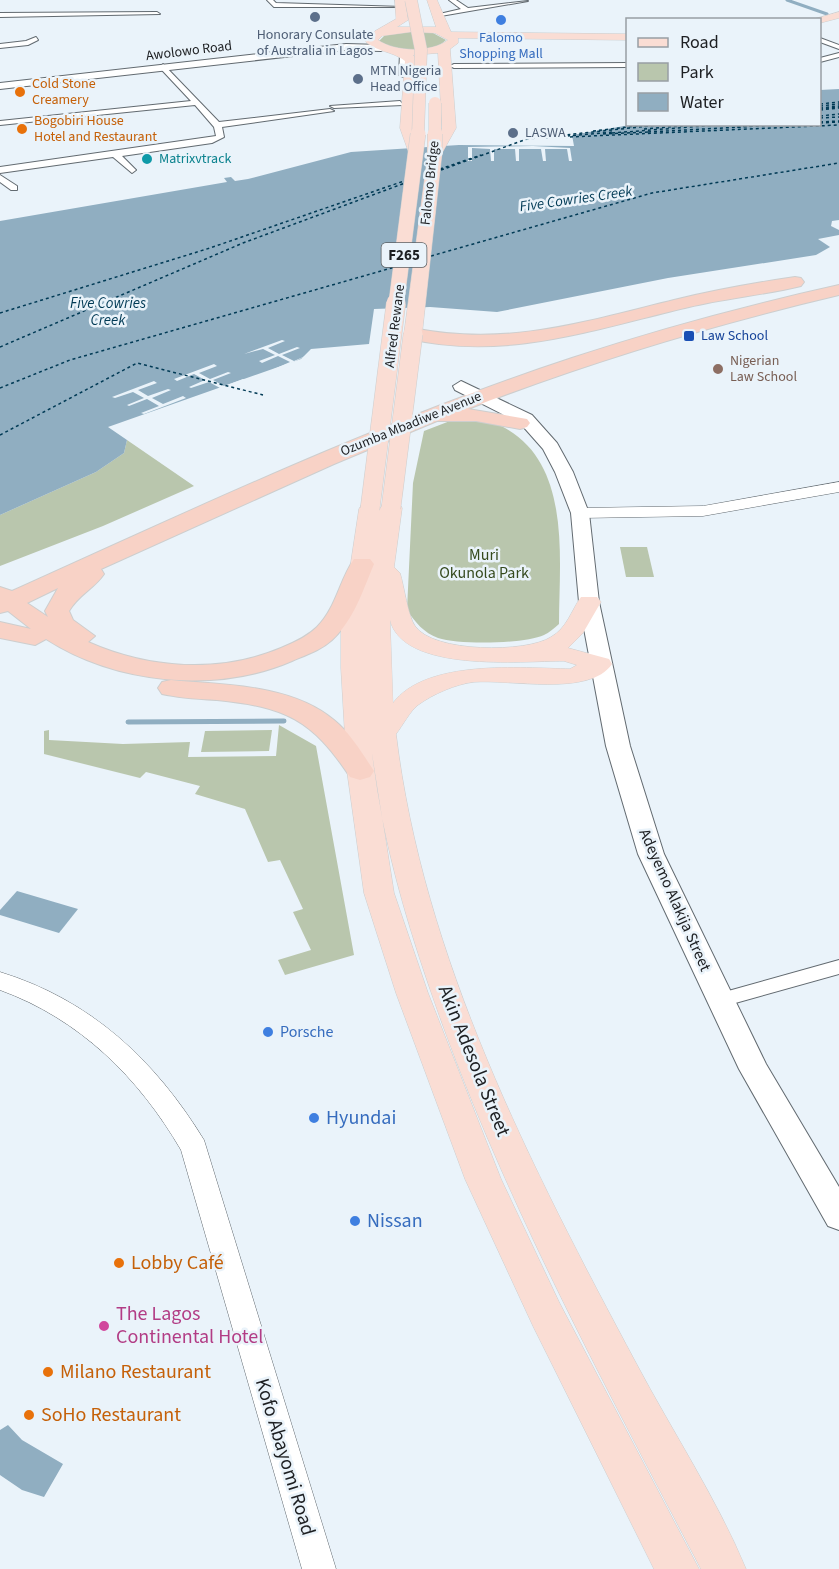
<svg xmlns="http://www.w3.org/2000/svg" width="839" height="1569" viewBox="0 0 839 1569" font-family="'Source Sans 3',sans-serif">
<style>
.green{fill:#b9c6ad}
.water{fill:#90aec1}
.pier{fill:#eaf3fa}
.lines{fill:none;stroke-linecap:round;stroke-linejoin:round}
.stream-far1{stroke:#90aec1;stroke-width:3}
.stream{stroke:#90aec1;stroke-width:5}
.ferry{stroke:#003a55;stroke-width:1.5;stroke-dasharray:3 3;stroke-linecap:butt}
.minor-casing{stroke:#626a70;stroke-width:2}
.tertiary-casing{stroke:#626a70;stroke-width:1}
.secondary-casing{stroke:#626a70;stroke-width:2}
.primary-casing{stroke:#cdcece;stroke-width:1}
.trunk-casing{stroke:#cdcece;stroke-width:2}
.minor{fill:#fff;fill-rule:evenodd}
.tertiary{fill:#fff;fill-rule:evenodd}
.secondary{fill:#fff;fill-rule:evenodd}
.primary{fill:#faddd4;fill-rule:evenodd}
.trunk{fill:#f8d2c6;fill-rule:evenodd}
.primary-bridge-far2-casing{stroke:#cdcece;stroke-width:13;stroke-linecap:butt}
.primary-bridge-far1-casing{stroke:#cdcece;stroke-width:16;stroke-linecap:butt}
.primary-bridge-casing{stroke:#cdcece;stroke-width:20;stroke-linecap:butt}
.primary-bridge-far2{stroke:#faddd4;stroke-width:12}
.primary-bridge-far1{stroke:#faddd4;stroke-width:15}
.primary-bridge{stroke:#faddd4;stroke-width:19}
.service-dot{fill:#5c6f8a;stroke:#eaf3fa;stroke-width:2}
.shop-dot{fill:#3f7fe0;stroke:#eaf3fa;stroke-width:2}
.food-dot{fill:#e8710a;stroke:#eaf3fa;stroke-width:2}
.culture-dot{fill:#0f9aa8;stroke:#eaf3fa;stroke-width:2}
.transit-dot{fill:#1a4fb4;stroke:#eaf3fa;stroke-width:2}
.education-dot{fill:#8d6e63;stroke:#eaf3fa;stroke-width:2}
.hotel-dot{fill:#d1479c;stroke:#eaf3fa;stroke-width:2}
.labels{text-anchor:middle;dominant-baseline:central;stroke-width:5;stroke-linejoin:round;paint-order:stroke}
.far-service-label{font-size:14px;fill:#4e5e75;stroke:#eaf3fa;text-anchor:start}
.far-shop-label{font-size:14px;fill:#366cbe;stroke:#eaf3fa}
.far-street-label{font-size:14px;fill:#1d1f22;stroke:#eaf3fa}
.far-food-label{font-size:14px;fill:#c56008;stroke:#eaf3fa;text-anchor:start}
.far-culture-label{font-size:14px;fill:#0d838f;stroke:#eaf3fa;text-anchor:start}
.far-transit-label{font-size:14px;fill:#164399;stroke:#eaf3fa;text-anchor:start}
.far-education-label{font-size:14px;fill:#785e54;stroke:#eaf3fa;text-anchor:start}
.far-water-label{font-size:15px;font-style:italic;fill:#003a55;stroke:#eaf3fa}
.shield{fill:#eaf3fa;stroke:#5a5f63;stroke-width:1.5}
.shield-label{font-size:15px;font-weight:bold;fill:#1d1f22}
.park-label{font-size:16px;fill:#354a1d;stroke:#eaf3fa}
.street-label{font-size:16px;fill:#1d1f22;stroke:#eaf3fa}
.shop-label{font-size:16px;fill:#366cbe;stroke:#eaf3fa;text-anchor:start}
.near-street-label{font-size:20px;fill:#1d1f22;stroke:#eaf3fa}
.near-shop-label{font-size:20px;fill:#366cbe;stroke:#eaf3fa;text-anchor:start}
.near-food-label{font-size:20px;fill:#c56008;stroke:#eaf3fa;text-anchor:start}
.near-hotel-label{font-size:20px;fill:#b23c85;stroke:#eaf3fa;text-anchor:start}
</style>
<rect width="100%" height="100%" fill="#eaf3fa"/>
<g class="green">
<path d="M403,31L433,33L446,40C431,55 395,51 379,41L385,35Z"/>
<path d="M479,420C487,422 498,424 505,428C572,465 559,560 559,624C554,628 549,633 544,635C524,644 459,645 438,638C424,633 415,622 407,610L413,483L424,431L450,421Z"/>
<polygon points="127,440 194,486 103,526 0,566 0,515 96,472 124,453"/>
<polygon points="620,547 647,547 654,577 626,577"/>
<polygon points="279,725 316,746 354,955 285,975 278,960 311,950 293,912 303,909 280,860 268,862 245,809 195,794 200,786 146,772 140,778 44,754 44,731 49,730 49,740 123,744 190,742 188,757 276,756"/>
<polygon points="272,730 269,751 201,752 205,731"/>
</g>
<g class="water">
<polygon points="839,89 839,220 832,221 831,226 839,230 839,235 818,239 830,247 816,255 668,278 497,312 430,307 374,309 369,344 311,349 301,359 108,427 127,440 124,453 96,472 0,515 0,221 227,182 224,178 231,177 235,181 248,179 351,152 459,145 574,146 572,135 630,125 820,124 820,90"/>
<polygon points="17,891 78,909 59,933 0,915 0,910"/>
<polygon points="8,1425 22,1440 63,1464 44,1497 22,1490 0,1475 0,1430"/>
</g>
<g class="pier">
<polygon points="533,146 570,148 572,161 569,161 567,149 545,149 546,161 543,161 541,149 519,149 519,161 516,161 515,149 494,149 494,161 491,161 490,149 472,148 472,161 468,161 468,147"/>
<polygon points="282,340 285,341 268,348 279,354 297,347 300,348 282,355 294,361 310,354 277,370 274,369 290,362 278,356 262,363 259,361 275,355 263,349 244,354"/>
<polygon points="214,364 217,366 199,373 210,379 228,372 231,373 213,380 224,386 243,379 246,380 205,396 203,395 220,388 209,382 191,388 189,387 205,380 194,374 177,381 174,379"/>
<polygon points="154,381 157,383 138,390 148,396 168,389 171,390 152,398 163,404 183,396 186,398 144,414 141,413 159,406 147,399 129,406 127,405 144,398 133,392 115,398 112,397"/>
</g>
<g class="lines">
<polyline class="stream-far1" points="787,0 827,14"/>
<polyline class="stream" points="128,722 284,721"/>
<g class="ferry">
<polyline points="820,104 839,102"/>
<polyline points="820,106 839,104"/>
<polyline points="820,108 839,106"/>
<polyline points="820,109 839,107"/>
<polyline points="820,110 839,108"/>
<polyline points="820,116 839,114"/>
<polyline points="820,118 839,117"/>
<polyline points="820,122 839,121"/>
<polyline points="820,123 839,122"/>
<polyline points="668,125 674,124"/>
<polyline points="644,126 656,124"/>
<polyline points="737,127 774,124"/>
<polyline points="644,129 707,124"/>
<polyline points="593,131 645,125"/>
<polyline points="648,132 797,124"/>
<polyline points="603,133 613,132"/>
<polyline points="612,133 730,124"/>
<polyline points="603,134 649,132"/>
<polyline points="567,136 604,133"/>
<polyline points="546,138 839,125"/>
<polyline points="440,169 481,155"/>
<polyline points="441,170 527,139 668,124"/>
<polyline points="431,256 652,193 839,163"/>
<polyline points="0,313 210,248 404,181"/>
<polyline points="0,347 243,243 405,183"/>
<polyline points="0,388 70,360 395,267"/>
<polyline points="0,435 137,363 263,395"/>
</g>
<defs>
<g id="minor">
<polygon points="267,0 273,0 276,3 403,7 274,7"/>
<polygon points="449,0 456,0 468,8 528,1 435,17 435,15 461,9"/>
<polygon points="0,13 157,12 160,14 0,17"/>
<polygon points="36,37 38,40 28,45 0,48 0,44 26,41"/>
<polygon points="820,38 839,45 839,49 820,42"/>
<polygon points="404,52 408,54 407,75 403,77 399,75 400,54"/>
<polygon points="839,53 839,57 820,62 820,58"/>
<polygon points="628,63 628,67 454,68 450,66 454,64"/>
<polygon points="163,64 219,122 330,109 334,111 222,127 224,137 212,143 122,156 136,170 132,173 113,157 0,173 0,167 216,136 214,127 195,105 0,125 0,121 191,101 160,68"/>
<polygon points="400,101 403,105 334,108 330,106"/>
<polygon points="0,175 17,186 17,190 11,190 0,182"/>
<polygon points="839,960 839,974 721,1007 714,1005 711,1000 714,995"/>
</g>
<g id="tertiary">
<polygon points="839,482 839,492 703,516 580,518 572,513 580,508 703,506"/>
<path d="M0,972C91,1000 155,1060 204,1140L336,1569H302L181,1150C139,1078 80,1019 0,990Z"/>
</g>
<g id="secondary">
<polygon points="346,44 381,45 386,48 381,51 346,50 0,89 0,83"/>
<polygon points="461,381 532,415 557,443 573,472 589,513 599,602 630,746 664,854 766,1064 839,1187 839,1230 828,1226 739,1069 638,854 606,746 579,602 571,513 555,472 543,449 520,423 455,390 453,386"/>
</g>
<g id="primary">
<path d="M395,0H405L408,20L397,27H436L427,0H437L451,32L628,34V40L458,38V43L450,49L456,128L442,153L422,334L413,339L404,334L428,153L442,128L438,53L413,55L417,60L414,128L422,153L420,156H410L400,128L405,61C393,51 376,52 365,41L375,31L396,19ZM411,32L435,33L448,40C431,53 395,52 378,40L382,36Z"/>
<polygon points="839,12 839,18 820,23 820,20 811,20"/>
<path d="M391,502L399,503L402,508L394,567L400,573C404,586 408,616 415,626C433,653 527,653 551,637C567,628 571,611 581,597H597L601,602L583,633L568,648L609,659L612,664C590,697 509,679 474,682C456,684 433,694 418,705C410,711 403,725 396,734C423,958 531,1167 636,1363C672,1431 717,1499 746,1569H701C602,1379 498,1189 429,986C403,910 381,832 372,753L394,893L428,993L501,1179L559,1302L699,1569H654L533,1326L465,1179L396,993L364,893L347,771L341,668V628L359,509L362,504H378L380,509L383,503ZM390,620C403,673 521,661 564,661L577,665L570,669C521,668 426,659 393,703Z"/>
</g>
<g id="trunk">
<path d="M795,277L801,278L804,282L801,286C764,295 726,298 689,307C595,329 504,362 406,338L404,334L413,328C506,347 584,322 674,300C714,290 754,283 795,277Z"/>
<path d="M839,285V295C712,325 589,362 468,409L527,419L530,423L527,427L520,429L476,421H437L334,464L101,569L104,574C94,589 79,594 69,611L73,620L95,636L88,642C149,669 219,674 281,648C293,643 307,637 317,627C336,608 339,581 354,559H370L374,564C363,590 354,620 332,640C321,650 306,655 292,661C216,694 116,684 46,639L35,645L0,638V622L31,629L8,611L0,613V587L12,591C196,508 380,421 572,358C660,329 749,305 839,285ZM58,588L45,611L48,617L27,603Z"/>
<path d="M171,680C224,685 291,684 334,720C351,734 362,753 374,771L370,777L360,780L350,777C312,719 285,707 217,700C199,699 180,698 162,694L158,688L162,682Z"/>
</g>
</defs>
<use href="#minor" class="minor-casing"/>
<use href="#tertiary" class="tertiary-casing"/>
<use href="#secondary" class="secondary-casing"/>
<use href="#primary" class="primary-casing"/>
<use href="#trunk" class="trunk-casing"/>
<use href="#minor" class="minor"/>
<use href="#tertiary" class="tertiary"/>
<use href="#secondary" class="secondary"/>
<use href="#primary" class="primary"/>
<use href="#trunk" class="trunk"/>
<defs>
<g id="primary-bridge-far2">
<polyline points="411,0 421,50 418,135"/>
<polyline points="435,103 435,135"/>
</g>
<g id="primary-bridge-far1">
<polyline points="435,134 435,153"/>
<polyline points="396,305 418,134"/>
</g>
<g id="primary-bridge">
<polyline points="391,508 413,334"/>
<polyline points="370,509 396,303"/>
</g>
</defs>
<use href="#primary-bridge-far2" class="primary-bridge-far2-casing"/>
<use href="#primary-bridge-far1" class="primary-bridge-far1-casing"/>
<use href="#primary-bridge" class="primary-bridge-casing"/>
<use href="#primary-bridge-far2" class="primary-bridge-far2"/>
<use href="#primary-bridge-far1" class="primary-bridge-far1"/>
<use href="#primary-bridge" class="primary-bridge"/>
</g>
<g class="service-dot">
<circle cx="315" cy="17" r="6"/>
<circle cx="358" cy="79" r="6"/>
<circle cx="513" cy="133" r="6"/>
</g>
<g class="shop-dot">
<circle cx="501" cy="20" r="6"/>
<circle cx="268" cy="1032" r="6"/>
<circle cx="314" cy="1118" r="6"/>
<circle cx="355" cy="1221" r="6"/>
</g>
<g class="food-dot">
<circle cx="20" cy="92" r="6"/>
<circle cx="22" cy="129" r="6"/>
<circle cx="119" cy="1263" r="6"/>
<circle cx="48" cy="1372" r="6"/>
<circle cx="29" cy="1415" r="6"/>
</g>
<circle class="culture-dot" cx="147" cy="159" r="6"/>
<rect class="transit-dot" x="683" y="330" width="12" height="12" rx="3"/>
<circle class="education-dot" cx="718" cy="369" r="6"/>
<circle class="hotel-dot" cx="104" cy="1326" r="6"/>
<g class="labels">
<g class="far-service-label">
<text x="315" y="35" text-anchor="middle">Honorary Consulate<tspan x="315" dy="16">of Australia in Lagos</tspan></text>
<text x="370" y="71">MTN Nigeria<tspan x="370" dy="16">Head Office</tspan></text>
<text x="525" y="133">LASWA</text>
</g>
<g class="far-shop-label">
<text x="501" y="38">Falomo<tspan x="501" dy="16">Shopping Mall</tspan></text>
</g>
<g class="far-street-label">
<text transform="translate(189 51) rotate(-7)">Awolowo Road</text>
<text transform="translate(430 183) rotate(-84)">Falomo Bridge</text>
<text transform="translate(395 326) rotate(-83)">Alfred Rewane</text>
<text transform="translate(411 424) rotate(-22)">Ozumba Mbadiwe Avenue</text>
</g>
<g class="far-food-label">
<text x="32" y="84">Cold Stone<tspan x="32" dy="16">Creamery</tspan></text>
<text x="34" y="121">Bogobiri House<tspan x="34" dy="16">Hotel and Restaurant</tspan></text>
</g>
<g class="far-culture-label">
<text x="159" y="159">Matrixvtrack</text>
</g>
<g class="far-transit-label">
<text x="701" y="336">Law School</text>
</g>
<g class="far-education-label">
<text x="730" y="361">Nigerian<tspan x="730" dy="16">Law School</tspan></text>
</g>
<g class="far-water-label">
<text transform="translate(576 199) rotate(-8)">Five Cowries Creek</text>
<text x="108" y="303">Five Cowries<tspan x="108" dy="17">Creek</tspan></text>
</g>
<rect class="shield" x="381.5" y="243" width="45" height="24" rx="4.5"/>
<g class="shield-label">
<text x="404" y="255">F265</text>
</g>
<g class="park-label">
<text x="484" y="555">Muri<tspan x="484" dy="18">Okunola Park</tspan></text>
</g>
<g class="street-label">
<text transform="translate(675 900) rotate(66)">Adeyemo Alakija Street</text>
</g>
<g class="shop-label">
<text x="280" y="1032">Porsche</text>
</g>
<g class="near-street-label">
<text transform="translate(474 1061) rotate(68)">Akin Adesola Street</text>
<text transform="translate(285 1457) rotate(73)">Kofo Abayomi Road</text>
</g>
<g class="near-shop-label">
<text x="326" y="1118">Hyundai</text>
<text x="367" y="1221">Nissan</text>
</g>
<g class="near-food-label">
<text x="131" y="1263">Lobby Café</text>
<text x="60" y="1372">Milano Restaurant</text>
<text x="41" y="1415">SoHo Restaurant</text>
</g>
<g class="near-hotel-label">
<text x="116" y="1314">The Lagos<tspan x="116" dy="23">Continental Hotel</tspan></text>
</g>
</g>
<rect x="626" y="18" width="195" height="108" fill="#eaf3fa" stroke="#989ea4" stroke-width="1.5"/>
<rect x="638" y="38" width="30" height="9" fill="#faddd4" stroke="#989ea4" stroke-width="1.5"/>
<text x="680" y="48" font-size="18" fill="#1d1f22">Road</text>
<rect x="638" y="63" width="30" height="18" fill="#b9c6ad" stroke="#989ea4" stroke-width="1.5"/>
<text x="680" y="78" font-size="18" fill="#1d1f22">Park</text>
<rect x="638" y="93" width="30" height="18" fill="#90aec1" stroke="#989ea4" stroke-width="1.5"/>
<text x="680" y="108" font-size="18" fill="#1d1f22">Water</text>
</svg>
